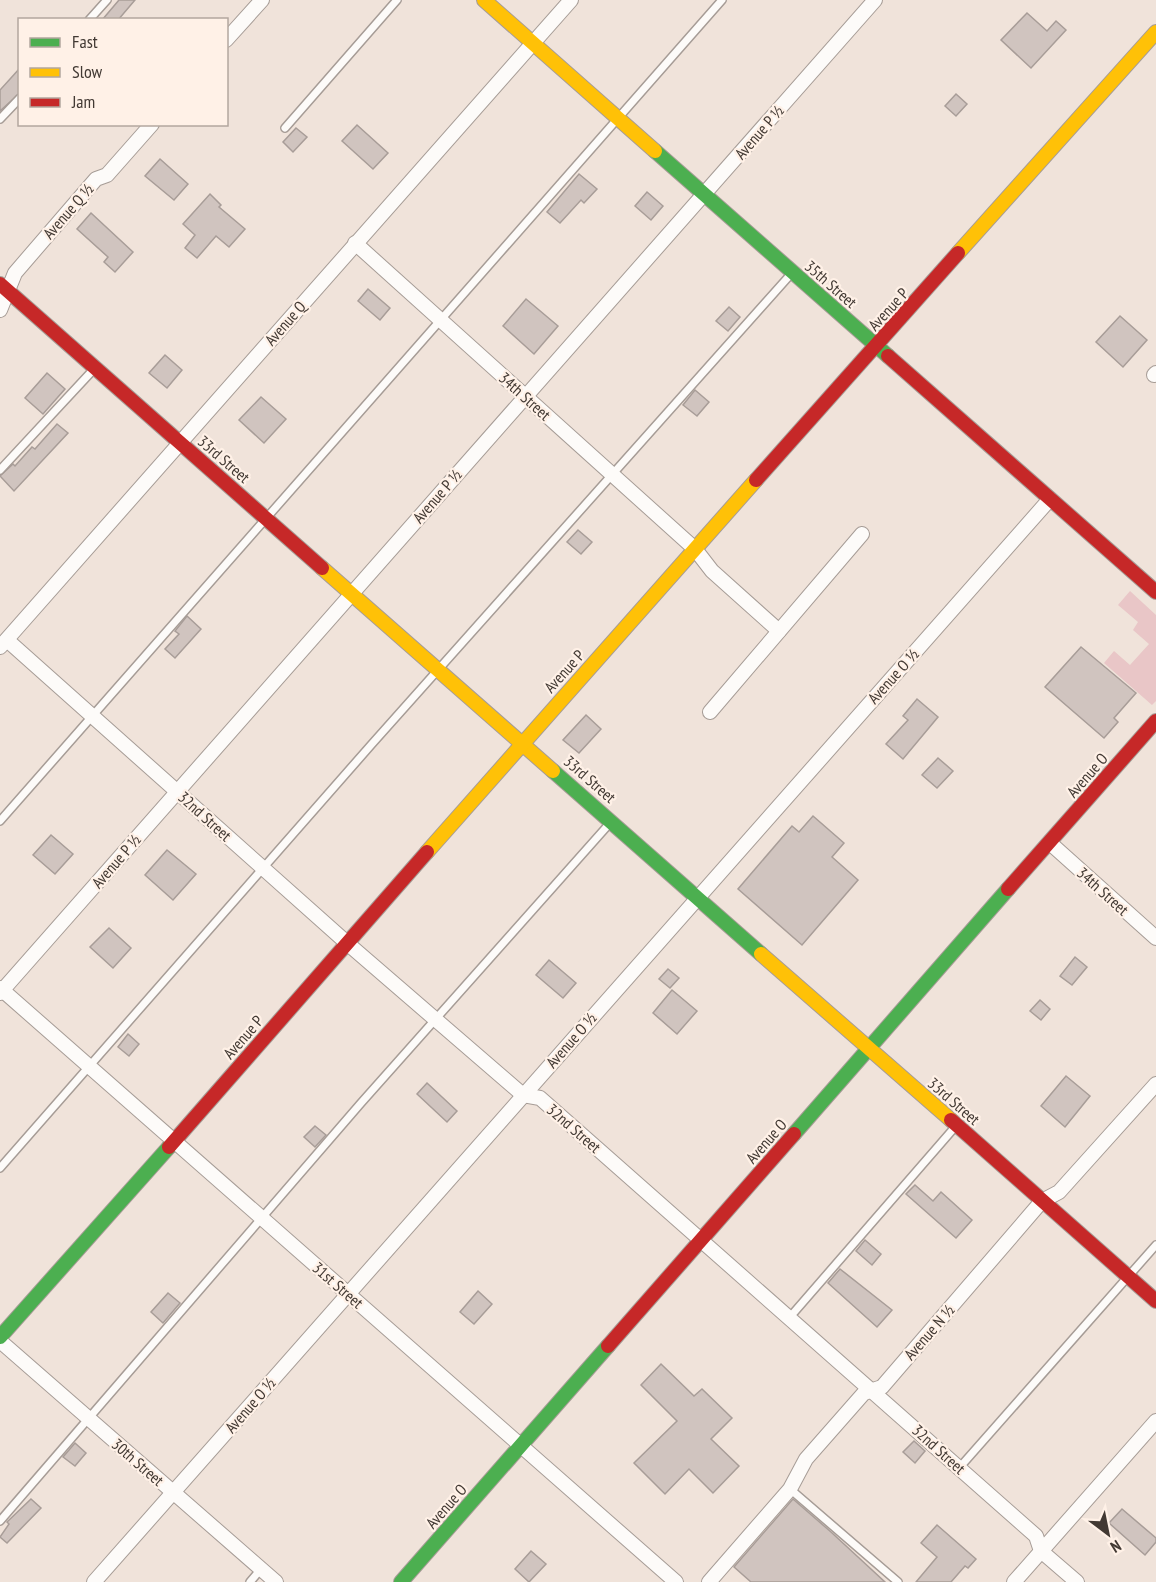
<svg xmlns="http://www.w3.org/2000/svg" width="1156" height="1582" viewBox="0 0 1156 1582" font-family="'PT Sans Narrow',sans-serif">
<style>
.green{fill:#e9c6c7}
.building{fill:#d0c4bf;stroke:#a89d98;stroke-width:1.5}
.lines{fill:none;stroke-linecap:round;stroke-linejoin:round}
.lane-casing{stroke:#a69c96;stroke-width:10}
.street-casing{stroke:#a69c96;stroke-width:16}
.fast-casing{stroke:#a69c96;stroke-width:16}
.slow-casing{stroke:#a69c96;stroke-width:16}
.jam-casing{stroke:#a69c96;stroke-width:16}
.lane{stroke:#fdfbf9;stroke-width:7}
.street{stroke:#fdfbf9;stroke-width:14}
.fast{stroke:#4caf50;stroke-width:14}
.slow{stroke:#ffc107;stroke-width:14}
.jam{stroke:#c62828;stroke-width:14}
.labels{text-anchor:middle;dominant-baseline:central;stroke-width:4.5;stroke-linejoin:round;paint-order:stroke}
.street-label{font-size:16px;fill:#423933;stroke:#fff1e7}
</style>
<rect width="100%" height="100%" fill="#f0e3da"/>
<polygon class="green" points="1130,591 1156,615 1156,701 1152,705 1104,663 1114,651 1130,665 1149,644 1133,630 1138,622 1118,605"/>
<g class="building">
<polygon points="119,0 135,0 118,20 102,20"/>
<polygon points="1027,13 1047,31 1056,21 1066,30 1031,68 1001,40"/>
<polygon points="20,68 20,93 0,111 0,90"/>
<polygon points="956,94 967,104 956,116 945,106"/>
<polygon points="357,125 388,153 373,169 342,141"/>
<polygon points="296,128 307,137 293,152 283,142"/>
<polygon points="160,159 188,184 174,200 145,176"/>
<polygon points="579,174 597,189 584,203 581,200 560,223 547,212"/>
<polygon points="647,192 663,206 651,220 635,206"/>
<polygon points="210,194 221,205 219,207 245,229 229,247 216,236 197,258 185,248 195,235 183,224"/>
<polygon points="91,213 133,252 115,272 104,262 108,257 77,229"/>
<polygon points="368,289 390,308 380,320 358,301"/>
<polygon points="526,299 558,326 534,354 503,326"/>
<polygon points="729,307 740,317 728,331 716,321"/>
<polygon points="1120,316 1147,340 1123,367 1096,342"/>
<polygon points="165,355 182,370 167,388 149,373"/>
<polygon points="47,373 65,389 43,414 25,398"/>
<polygon points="695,390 709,402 697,416 683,405"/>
<polygon points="261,397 286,419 264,443 239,420"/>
<polygon points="57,424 68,433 14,491 0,476 13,464 15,466 32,447 35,449"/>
<polygon points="578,530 592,542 581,554 567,542"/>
<polygon points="187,616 201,629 175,658 165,649 179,634 175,631"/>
<polygon points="1081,647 1136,693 1114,718 1118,722 1104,738 1045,687"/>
<polygon points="917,699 938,717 903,759 886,744 908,720 903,716"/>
<polygon points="586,715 601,729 579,753 563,740"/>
<polygon points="938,758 953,771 937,788 922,775"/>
<polygon points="813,816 844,843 832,857 858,880 802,945 738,889 792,826 799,832"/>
<polygon points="51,835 73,854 55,874 33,855"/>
<polygon points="167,850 196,874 173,900 145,875"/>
<polygon points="109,928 131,948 113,968 90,947"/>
<polygon points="1075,957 1087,967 1072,985 1060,976"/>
<polygon points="549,960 576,983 563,998 536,975"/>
<polygon points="668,969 679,978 670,988 659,979"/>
<polygon points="672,990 697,1011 677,1034 653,1013"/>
<polygon points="1040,1000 1050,1009 1041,1020 1030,1011"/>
<polygon points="128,1034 139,1044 129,1056 118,1047"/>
<polygon points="1066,1076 1090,1096 1065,1127 1041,1106"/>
<polygon points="427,1083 457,1111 447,1122 417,1094"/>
<polygon points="315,1126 326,1135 315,1147 304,1137"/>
<polygon points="915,1185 933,1201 941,1192 972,1220 956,1238 906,1194"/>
<polygon points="865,1240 881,1254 872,1265 856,1251"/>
<polygon points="840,1269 892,1310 877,1327 828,1283"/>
<polygon points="478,1291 492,1304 474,1324 460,1312"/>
<polygon points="168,1293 180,1303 163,1323 151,1312"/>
<polygon points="661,1364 694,1396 702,1389 732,1418 711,1439 739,1466 713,1493 689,1469 665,1494 634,1463 677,1421 641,1385"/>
<polygon points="914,1441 925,1451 915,1463 903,1452"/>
<polygon points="75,1443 86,1453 75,1466 63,1457"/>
<polygon points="31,1499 41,1508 7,1543 0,1537 9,1524 7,1522"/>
<polygon points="793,1499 831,1532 885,1582 751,1582 734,1567"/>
<polygon points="1122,1509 1156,1538 1156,1542 1145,1555 1109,1523"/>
<polygon points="937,1525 976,1559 968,1568 965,1566 951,1582 916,1582 937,1557 921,1543"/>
<polygon points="531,1551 546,1564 529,1582 515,1569"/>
</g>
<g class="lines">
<defs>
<g id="lane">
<polyline points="89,20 107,0"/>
<polyline points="0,119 20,98"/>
<polyline points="285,128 397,0"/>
<polyline points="0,470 94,369"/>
<polyline points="0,821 722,0"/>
<polyline points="0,1168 371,745 791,274"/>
<polyline points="790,1317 955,1127"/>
<polyline points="960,1467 1156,1245"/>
<polyline points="790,1489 898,1582"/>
<polyline points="0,1521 361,1103 610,823"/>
<polyline points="250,1582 261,1569"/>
</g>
<g id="street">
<polyline points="226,40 262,0"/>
<polyline points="355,243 695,549 712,571 779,631"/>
<polyline points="0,310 15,273 96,179 107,175 152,124"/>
<polyline points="1154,375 1156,373"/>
<polyline points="7,640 347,943 523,1095 540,1098 1036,1536 1041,1551 1077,1582"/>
<polyline points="0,647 571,0"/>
<polyline points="710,712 862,534"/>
<polyline points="1050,843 1156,938"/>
<polyline points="0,988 676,1582"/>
<polyline points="0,993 875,0"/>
<polyline points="0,1341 276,1582"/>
<polyline points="94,1582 1050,499"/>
<polyline points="709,1582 790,1489 806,1459 864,1393 882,1387 1042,1201 1059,1192 1156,1084"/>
<polyline points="1014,1582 1156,1421"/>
</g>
<g id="fast">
<polyline points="655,151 888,356"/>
<polyline points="553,771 761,954"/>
<polyline points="794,1134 1008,889"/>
<polyline points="0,1337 169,1147"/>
<polyline points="401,1582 608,1346"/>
</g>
<g id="slow">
<polyline points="484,0 655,151"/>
<polyline points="958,253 1156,32"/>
<polyline points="322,568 553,771"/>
<polyline points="427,852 756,480"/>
<polyline points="761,954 951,1120"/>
</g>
<g id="jam">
<polyline points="0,284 322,568"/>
<polyline points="888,356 1156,592"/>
<polyline points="756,480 958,253"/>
<polyline points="1008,889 1156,721"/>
<polyline points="951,1120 1156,1301"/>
<polyline points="169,1147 427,852"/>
<polyline points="608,1346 794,1134"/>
</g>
</defs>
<use href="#lane" class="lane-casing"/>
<use href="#street" class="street-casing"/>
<use href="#fast" class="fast-casing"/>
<use href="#slow" class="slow-casing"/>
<use href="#jam" class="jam-casing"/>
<use href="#lane" class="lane"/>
<use href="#street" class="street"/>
<use href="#fast" class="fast"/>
<use href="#slow" class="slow"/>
<use href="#jam" class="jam"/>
</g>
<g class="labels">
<g class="street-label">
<text transform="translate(759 132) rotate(-49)">Avenue P ½</text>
<text transform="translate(68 211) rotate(-49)">Avenue Q ½</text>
<text transform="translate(831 284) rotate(41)">35th Street</text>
<text transform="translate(888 309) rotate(-48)">Avenue P</text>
<text transform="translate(285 323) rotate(-49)">Avenue Q</text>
<text transform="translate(525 396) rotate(42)">34th Street</text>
<text transform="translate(224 459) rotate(41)">33rd Street</text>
<text transform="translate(437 496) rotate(-49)">Avenue P ½</text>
<text transform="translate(564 671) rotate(-48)">Avenue P</text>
<text transform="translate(893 676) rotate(-48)">Avenue O ½</text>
<text transform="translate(1087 775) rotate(-49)">Avenue O</text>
<text transform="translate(590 779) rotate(41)">33rd Street</text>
<text transform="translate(205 816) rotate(42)">32nd Street</text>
<text transform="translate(116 861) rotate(-49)">Avenue P ½</text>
<text transform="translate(1103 891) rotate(42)">34th Street</text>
<text transform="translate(243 1037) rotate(-49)">Avenue P</text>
<text transform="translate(571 1040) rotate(-49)">Avenue O ½</text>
<text transform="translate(954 1101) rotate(41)">33rd Street</text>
<text transform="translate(574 1128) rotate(41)">32nd Street</text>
<text transform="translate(766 1141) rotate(-49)">Avenue O</text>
<text transform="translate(338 1285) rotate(41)">31st Street</text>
<text transform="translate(929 1332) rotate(-49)">Avenue N ½</text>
<text transform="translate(250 1405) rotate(-49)">Avenue O ½</text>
<text transform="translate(939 1449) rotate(42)">32nd Street</text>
<text transform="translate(138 1462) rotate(41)">30th Street</text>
<text transform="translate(446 1506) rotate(-49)">Avenue O</text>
</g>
</g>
<rect x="18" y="18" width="210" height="108" fill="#fff1e7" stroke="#b3a79f" stroke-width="1.5"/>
<rect x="30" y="38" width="30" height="9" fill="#4caf50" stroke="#b3a79f" stroke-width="1.5"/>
<text x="72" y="48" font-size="18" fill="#423933">Fast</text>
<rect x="30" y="68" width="30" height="9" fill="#ffc107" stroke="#b3a79f" stroke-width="1.5"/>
<text x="72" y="78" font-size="18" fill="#423933">Slow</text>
<rect x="30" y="98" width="30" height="9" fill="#c62828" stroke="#b3a79f" stroke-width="1.5"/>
<text x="72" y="108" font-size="18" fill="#423933">Jam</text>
<g transform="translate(1108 1534) rotate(148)" stroke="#fff1e7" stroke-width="4.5" paint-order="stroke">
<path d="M0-4.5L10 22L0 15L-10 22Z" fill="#423933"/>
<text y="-9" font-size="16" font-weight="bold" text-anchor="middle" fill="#423933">N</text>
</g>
</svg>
